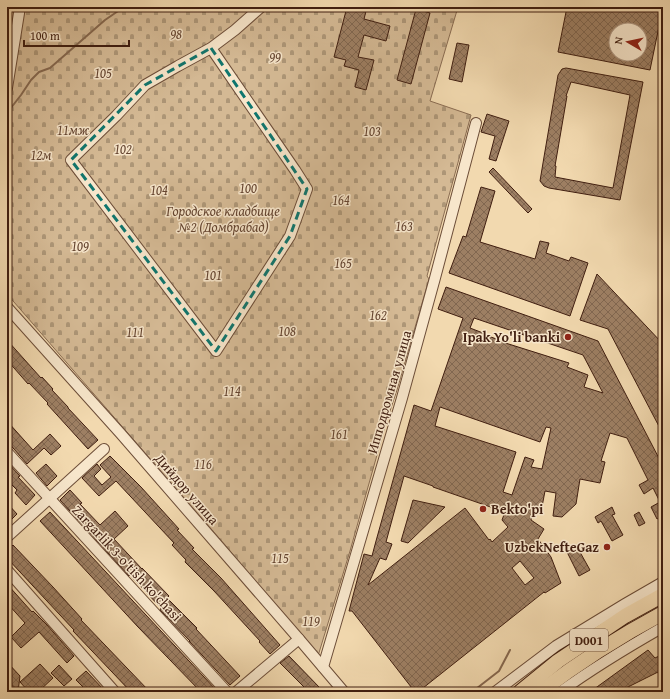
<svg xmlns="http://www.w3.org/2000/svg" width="670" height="699" viewBox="0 0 670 699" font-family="'Gentium Book Plus',serif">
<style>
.cemetery{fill:url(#cemetery-stones);stroke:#8a6c52}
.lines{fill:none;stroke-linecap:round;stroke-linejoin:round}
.stream{stroke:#86684f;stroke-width:2}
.building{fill:url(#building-cross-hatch);stroke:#401e10;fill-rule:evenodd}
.minor-casing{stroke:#6c4d38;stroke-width:12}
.highway-casing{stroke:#401e10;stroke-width:16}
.minor{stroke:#f7e6cb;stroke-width:10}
.highway{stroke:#f2d9af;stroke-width:14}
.marked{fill:none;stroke:#0f766e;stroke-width:3;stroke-dasharray:8 5;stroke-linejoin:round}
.poi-dot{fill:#8f2418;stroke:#f7e6cb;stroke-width:1.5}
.labels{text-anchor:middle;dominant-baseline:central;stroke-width:3;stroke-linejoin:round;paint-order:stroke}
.shield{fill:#f7e6cb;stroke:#775a48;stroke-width:1}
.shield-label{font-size:13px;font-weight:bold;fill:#401e10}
.park-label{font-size:14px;font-style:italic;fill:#654531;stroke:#f7e6cb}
.poi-label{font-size:14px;font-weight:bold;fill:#401e10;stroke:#f7e6cb;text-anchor:end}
.street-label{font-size:14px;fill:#401e10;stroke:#f7e6cb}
</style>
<defs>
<pattern id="cemetery-stones" width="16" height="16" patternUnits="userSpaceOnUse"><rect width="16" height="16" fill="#d4b994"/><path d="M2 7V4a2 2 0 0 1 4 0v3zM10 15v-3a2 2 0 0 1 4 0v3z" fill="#ad9677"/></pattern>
<pattern id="building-cross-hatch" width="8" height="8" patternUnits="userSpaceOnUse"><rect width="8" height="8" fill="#9d7f63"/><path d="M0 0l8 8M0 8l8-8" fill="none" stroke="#816750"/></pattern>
</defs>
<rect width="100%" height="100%" fill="#f2d9af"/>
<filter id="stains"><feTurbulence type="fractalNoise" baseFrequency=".005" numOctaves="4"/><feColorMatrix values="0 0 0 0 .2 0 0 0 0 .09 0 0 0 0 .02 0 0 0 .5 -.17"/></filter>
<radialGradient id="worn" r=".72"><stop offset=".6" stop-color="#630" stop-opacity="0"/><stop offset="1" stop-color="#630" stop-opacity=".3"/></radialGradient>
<polygon class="cemetery" points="24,7 458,7 430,101 471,115 427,276 429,279 397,390 386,423 350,551 318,656 291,625 226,546 7,294 7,136 10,118 7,106"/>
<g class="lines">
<g class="stream">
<polyline points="7,113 21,95 31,80 39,72 50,68 105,20 124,7"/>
<polyline points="472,692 499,671 510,650"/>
</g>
</g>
<g class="building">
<polygon points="347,7 361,7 360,10 366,11 364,19 390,26 386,41 364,35 358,57 374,60 366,90 355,87 359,70 344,66 346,60 334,57"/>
<path d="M567,7H663L650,70L558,52ZM616,30H640V54H616Z"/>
<polygon points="416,9 430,13 411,84 397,80"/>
<polygon points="457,43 469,45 462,82 449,79"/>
<path d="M566,68L643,82L620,200L549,188L544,186L540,181L544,157L558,75L562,69ZM571,82L630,95L613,188L555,177L556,166H555L567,96H566Z"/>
<polygon points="487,114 509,121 496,161 489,159 495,136 481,132"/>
<polygon points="493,168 532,209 528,213 489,172"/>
<polygon points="481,187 495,191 480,242 535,259 540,241 549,243 546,253 569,261 571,257 588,263 570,316 449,273 463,236 466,237"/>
<polygon points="597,274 663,344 663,434 608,329 580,320"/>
<path d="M446,287L598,341L663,466V516L657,519L651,507L660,502L653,488L644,494L639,485L648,480L627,438L610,433L601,461L605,462L600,483L580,479L576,504L562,517L553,516L556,493L545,491L541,512L533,511L531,520L544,529L538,539L551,557L561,583L545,593L544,592L418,692H415L352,611H349L364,554L372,556L376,541L414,405L431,411L463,318L438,309ZM474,318L583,355L603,393L584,387L588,375L567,367L569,363L499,341V340L483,334V333L470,328ZM440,407L540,442L546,427L551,428L542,469L531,467L534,460L525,457L512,495L503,492L516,452L435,426ZM404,476L433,486V487L505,512L502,520L508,527L492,542L490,539L489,540L465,508L368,585L380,558L386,560L392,544L386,542ZM520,561L534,578L525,585L512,568Z"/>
<polygon points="7,340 41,378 42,377 53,389 52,390 68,407 68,408 98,440 88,449 47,404 48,403 29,383 28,384 7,360"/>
<polygon points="7,421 33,450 50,434 61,446 51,455 44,448 27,464 7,441"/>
<polygon points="110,456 141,487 179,529 177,530 194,548 192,549 221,578 280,645 270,654 259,642 260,641 214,591 185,562 186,560 172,545 174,543 116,481 99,496 82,478 97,464 101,469 94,476 102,485 111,477 100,465"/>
<polygon points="7,462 20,476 18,477 35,495 26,505 15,493 17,490 7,480"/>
<polygon points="46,464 57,476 47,486 36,473"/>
<polygon points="70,490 82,503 80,504 100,525 115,511 128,526 114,539 142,569 142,568 169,596 167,598 197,628 196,629 240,676 230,685 189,641 190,641 160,610 161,608 130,575 129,576 128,575 60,500"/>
<polygon points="413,500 445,507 408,543 401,541"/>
<polygon points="7,503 17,514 7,524"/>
<polygon points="612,507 615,514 612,515 623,535 612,541 601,521 598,523 595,517"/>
<polygon points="50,512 146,615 218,692 201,692 138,627 40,521"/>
<polygon points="639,512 645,523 639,526 634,515"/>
<polygon points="13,545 53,587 82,619 81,620 150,692 131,692 73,631 74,630 46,600 7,558 7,551"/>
<polygon points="576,545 590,570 579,576 566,550"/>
<polygon points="7,584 32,612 33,611 47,625 74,656 67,663 39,632 21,648 11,637 25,623 7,603"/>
<polygon points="648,650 655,658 663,654 663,683 661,683 658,672 618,692 590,692"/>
<polygon points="289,656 320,688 315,692 309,692 280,663"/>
<polygon points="7,662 20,676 18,692 7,680"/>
<polygon points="40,664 53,678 38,692 29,692 20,682"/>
<polygon points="59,665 72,679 64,686 51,673"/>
<polygon points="86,671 106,692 88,692 76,680"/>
</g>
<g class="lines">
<defs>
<g id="minor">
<polyline points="211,48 295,170 307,189 290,236 216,351 71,160 116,116 145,85 178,66 211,48 235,30 261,7"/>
<polyline points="7,88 20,7"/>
<polyline points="7,307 121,434 299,639 344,692"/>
<polyline points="7,452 227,692"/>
<polyline points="7,537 104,449"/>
<polyline points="7,570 115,692"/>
<polyline points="323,667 402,398 435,278 476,123"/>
<polyline points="236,692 299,639"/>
<polyline points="495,692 556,646 625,604 663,582"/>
<path d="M560,692C593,668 628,647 663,627"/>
</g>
<g id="highway">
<polyline points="520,692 558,661 625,616 663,595"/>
<path d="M540,692C579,662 620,636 663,613"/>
</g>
</defs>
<use href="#minor" class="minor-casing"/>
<use href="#highway" class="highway-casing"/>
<use href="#minor" class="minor"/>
<use href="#highway" class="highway"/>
</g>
<path class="marked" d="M211,48L307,189L290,236L216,351L71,160L145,85Z"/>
<g class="poi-dot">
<circle cx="568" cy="337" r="4"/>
<circle cx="483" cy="509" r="4"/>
<circle cx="607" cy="547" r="4"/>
</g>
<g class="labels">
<rect class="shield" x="570" y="629" width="38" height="22" rx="3"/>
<g class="shield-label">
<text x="589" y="640">D001</text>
</g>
<g class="park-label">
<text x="176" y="34">98</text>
<text x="275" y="57">99</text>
<text x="103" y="73">105</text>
<text x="73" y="130">11мж</text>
<text x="372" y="131">103</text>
<text x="123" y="149">102</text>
<text x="41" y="155">12м</text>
<text x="248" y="188">100</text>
<text x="159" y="190">104</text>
<text x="341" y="200">164</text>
<text x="223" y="211">Городское кладбище<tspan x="223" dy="16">№2 (Домбрабад)</tspan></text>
<text x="404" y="226">163</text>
<text x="80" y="246">109</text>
<text x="343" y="263">165</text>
<text x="213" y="275">101</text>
<text x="378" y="315">162</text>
<text x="287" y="331">108</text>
<text x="135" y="332">111</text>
<text x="232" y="391">114</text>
<text x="339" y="434">161</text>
<text x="203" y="464">116</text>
<text x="280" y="558">115</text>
<text x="311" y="621">119</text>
</g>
<g class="poi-label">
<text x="560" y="337">Ipak Yo'li banki</text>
<text x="491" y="509" text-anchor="start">Bekto'pi</text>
<text x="599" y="547">UzbekNefteGaz</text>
</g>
<g class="street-label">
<text transform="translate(389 392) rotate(-74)">Ипподромная улица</text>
<text transform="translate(187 489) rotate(49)">Дийдор улица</text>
<text transform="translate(127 563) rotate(47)">Zargarlik 3-o'tish ko'chasi</text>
</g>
</g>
<rect width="670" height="699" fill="none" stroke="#f2d9af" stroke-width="24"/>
<rect x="8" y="8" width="654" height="683" fill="none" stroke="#401e10" stroke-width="2"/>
<rect x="12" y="12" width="646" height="675" fill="none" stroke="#401e10"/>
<g transform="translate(628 42) rotate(279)"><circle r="19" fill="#f7e6cb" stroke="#ae9680"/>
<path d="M0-3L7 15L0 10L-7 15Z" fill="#8f2418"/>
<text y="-6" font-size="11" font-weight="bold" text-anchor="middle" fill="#401e10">N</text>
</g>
<path d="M24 40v6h105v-6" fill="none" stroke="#401e10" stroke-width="2"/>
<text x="30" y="40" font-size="12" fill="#401e10" stroke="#f7e6cb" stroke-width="3" paint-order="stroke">100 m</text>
<rect width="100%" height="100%" filter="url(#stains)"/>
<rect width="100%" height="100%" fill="url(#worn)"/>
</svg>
